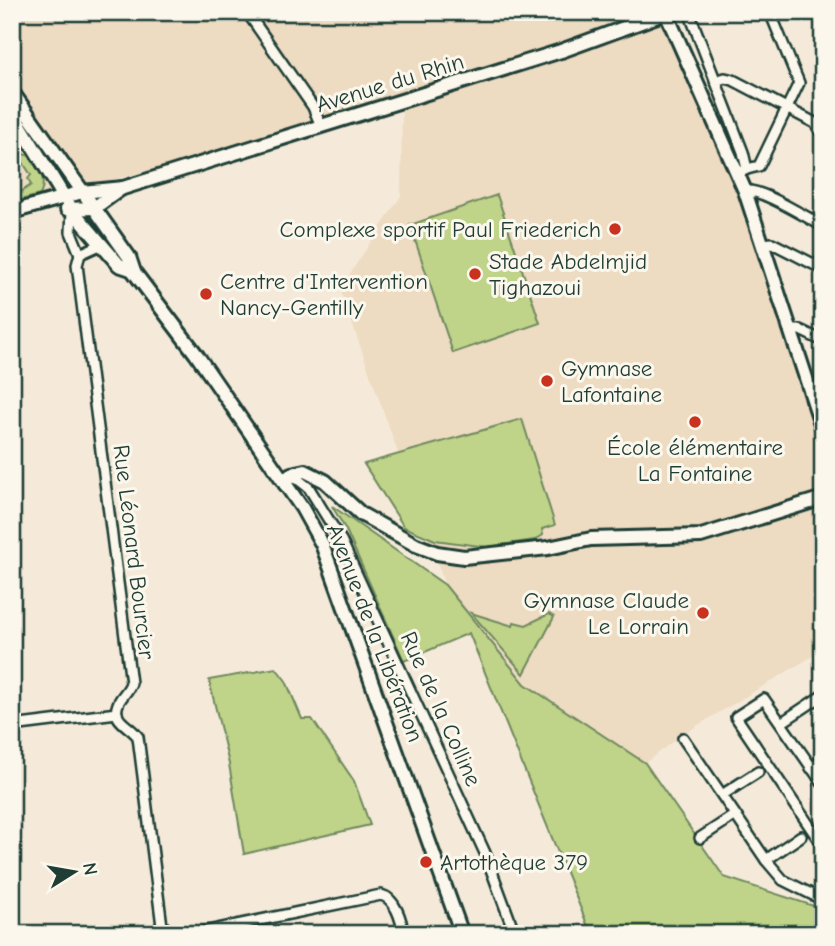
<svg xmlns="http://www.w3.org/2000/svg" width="835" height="946" viewBox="0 0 835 946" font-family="'Comic Neue',sans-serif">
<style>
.built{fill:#eddbc2}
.green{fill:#bfd489;stroke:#6f885e;stroke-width:2}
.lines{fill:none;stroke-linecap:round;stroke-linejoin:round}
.street-casing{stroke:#1f3d34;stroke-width:14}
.secondary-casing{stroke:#1f3d34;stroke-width:18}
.street{stroke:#fbf7ec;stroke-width:9}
.secondary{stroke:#fbf7ec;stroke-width:12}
.poi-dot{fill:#c8321e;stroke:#fbf7ec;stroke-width:2.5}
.labels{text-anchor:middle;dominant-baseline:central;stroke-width:6;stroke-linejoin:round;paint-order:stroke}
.street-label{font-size:23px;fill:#1f3d34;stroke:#fbf7ec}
.poi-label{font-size:23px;fill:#1f3d34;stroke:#fbf7ec;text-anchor:start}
</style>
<rect width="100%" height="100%" fill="#f5ead9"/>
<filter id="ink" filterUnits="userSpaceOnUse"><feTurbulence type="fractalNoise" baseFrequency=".0143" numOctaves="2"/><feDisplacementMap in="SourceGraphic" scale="14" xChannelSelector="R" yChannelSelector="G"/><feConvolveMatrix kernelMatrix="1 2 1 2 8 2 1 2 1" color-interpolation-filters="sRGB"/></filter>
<g filter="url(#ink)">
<polygon class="built" points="12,12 669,12 749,188 823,432 823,650 685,733 645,763 525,684 445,585 340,289 401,196 402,108 302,126 154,170 12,203"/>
<g class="green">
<path d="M23,154L34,157C40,170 47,181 40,195L12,202V198L31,185L28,179L31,175L18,155Z"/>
<polygon points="497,195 540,323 453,353 410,225"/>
<polygon points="522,419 555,525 542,529 543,535 535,540 487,547 435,540 404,527 364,464"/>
<polygon points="332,506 445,585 525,684 645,763 724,877 823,909 823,934 591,934 469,633 404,661 346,530"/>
<polygon points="471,613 513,626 514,622 526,625 549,614 554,617 524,674"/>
<polygon points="276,668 286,681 302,719 312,719 354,781 370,825 244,854 229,764 209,680"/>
</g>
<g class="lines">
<defs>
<g id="street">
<polyline points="247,12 313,107 321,126"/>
<polyline points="692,20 743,152 747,169 743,171"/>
<polyline points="715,81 725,78 733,80 815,123 823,135"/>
<polyline points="747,169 759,166 799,83 770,12"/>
<path d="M745,191C761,188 807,218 823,226"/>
<polyline points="72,210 71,232 80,254"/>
<polyline points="762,244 772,243 823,269"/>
<path d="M80,254L77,265L131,683C128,692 121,696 118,704C111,721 131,726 138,737L162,926"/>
<polyline points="80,254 100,245"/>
<polyline points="790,330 800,330 823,341"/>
<polyline points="291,474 309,488 341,540 485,853 515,934"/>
<polyline points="781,723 823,695"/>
<polyline points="12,726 117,713"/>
<polyline points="683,738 766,860 783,880 823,900"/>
<polyline points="811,768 823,760"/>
<polyline points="823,784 764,699 736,717 823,846"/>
<polyline points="722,795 758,772"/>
<polyline points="700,838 735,815"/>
<polyline points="766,860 801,836"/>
<polyline points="151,934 162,926 176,934"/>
<path d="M193,934L381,895C395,898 402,920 403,934"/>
</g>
<g id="secondary">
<polyline points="666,13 745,191 823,430"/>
<polyline points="12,92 129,257 134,272 196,354 302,508 322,544 462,934"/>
<polyline points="12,112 72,210 119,265 131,269"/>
<polyline points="67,209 94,208 122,188"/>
<polyline points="12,212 82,192 123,188 561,51 668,12"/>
<polyline points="285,484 291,474 305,471 325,481 361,514 416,545 437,553 464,557 548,548 591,539 701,536 823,498"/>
</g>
</defs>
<use href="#street" class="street-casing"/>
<use href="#secondary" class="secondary-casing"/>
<use href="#street" class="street"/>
<use href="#secondary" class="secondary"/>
</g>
</g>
<g class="poi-dot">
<circle cx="615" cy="229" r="7"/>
<circle cx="475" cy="274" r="7"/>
<circle cx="206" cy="294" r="7"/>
<circle cx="547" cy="381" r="7"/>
<circle cx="695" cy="422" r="7"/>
<circle cx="703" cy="613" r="7"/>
<circle cx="426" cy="862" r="7"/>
</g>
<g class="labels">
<g class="street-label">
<text transform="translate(390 83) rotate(-17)">Avenue du Rhin</text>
<text transform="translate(134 552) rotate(83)">Rue Léonard Bourcier</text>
<text transform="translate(375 633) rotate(69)">Avenue de la Libération</text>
<text transform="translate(441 709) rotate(66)">Rue de la Colline</text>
</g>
<g class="poi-label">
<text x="601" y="229" text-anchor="end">Complexe sportif Paul Friederich</text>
<text x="489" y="261">Stade Abdelmjid<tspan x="489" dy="26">Tighazoui</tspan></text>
<text x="220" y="281">Centre d'Intervention<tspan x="220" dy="26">Nancy-Gentilly</tspan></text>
<text x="561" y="368">Gymnase<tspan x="561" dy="26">Lafontaine</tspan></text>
<text x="695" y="447" text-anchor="middle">École élémentaire<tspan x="695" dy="26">La Fontaine</tspan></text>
<text x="689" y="600" text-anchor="end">Gymnase Claude<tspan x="689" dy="26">Le Lorrain</tspan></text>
<text x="440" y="862">Artothèque 379</text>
</g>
</g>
<rect width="835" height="946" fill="none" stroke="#fbf7ec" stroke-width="42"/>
<rect x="21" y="21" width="793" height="904" fill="none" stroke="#1f3d34" stroke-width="2.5" filter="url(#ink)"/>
<g transform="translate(74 872) rotate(79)" stroke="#fbf7ec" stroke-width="5" paint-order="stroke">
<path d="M0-5L12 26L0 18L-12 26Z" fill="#1f3d34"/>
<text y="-10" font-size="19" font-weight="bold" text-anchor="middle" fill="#1f3d34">N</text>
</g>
</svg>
